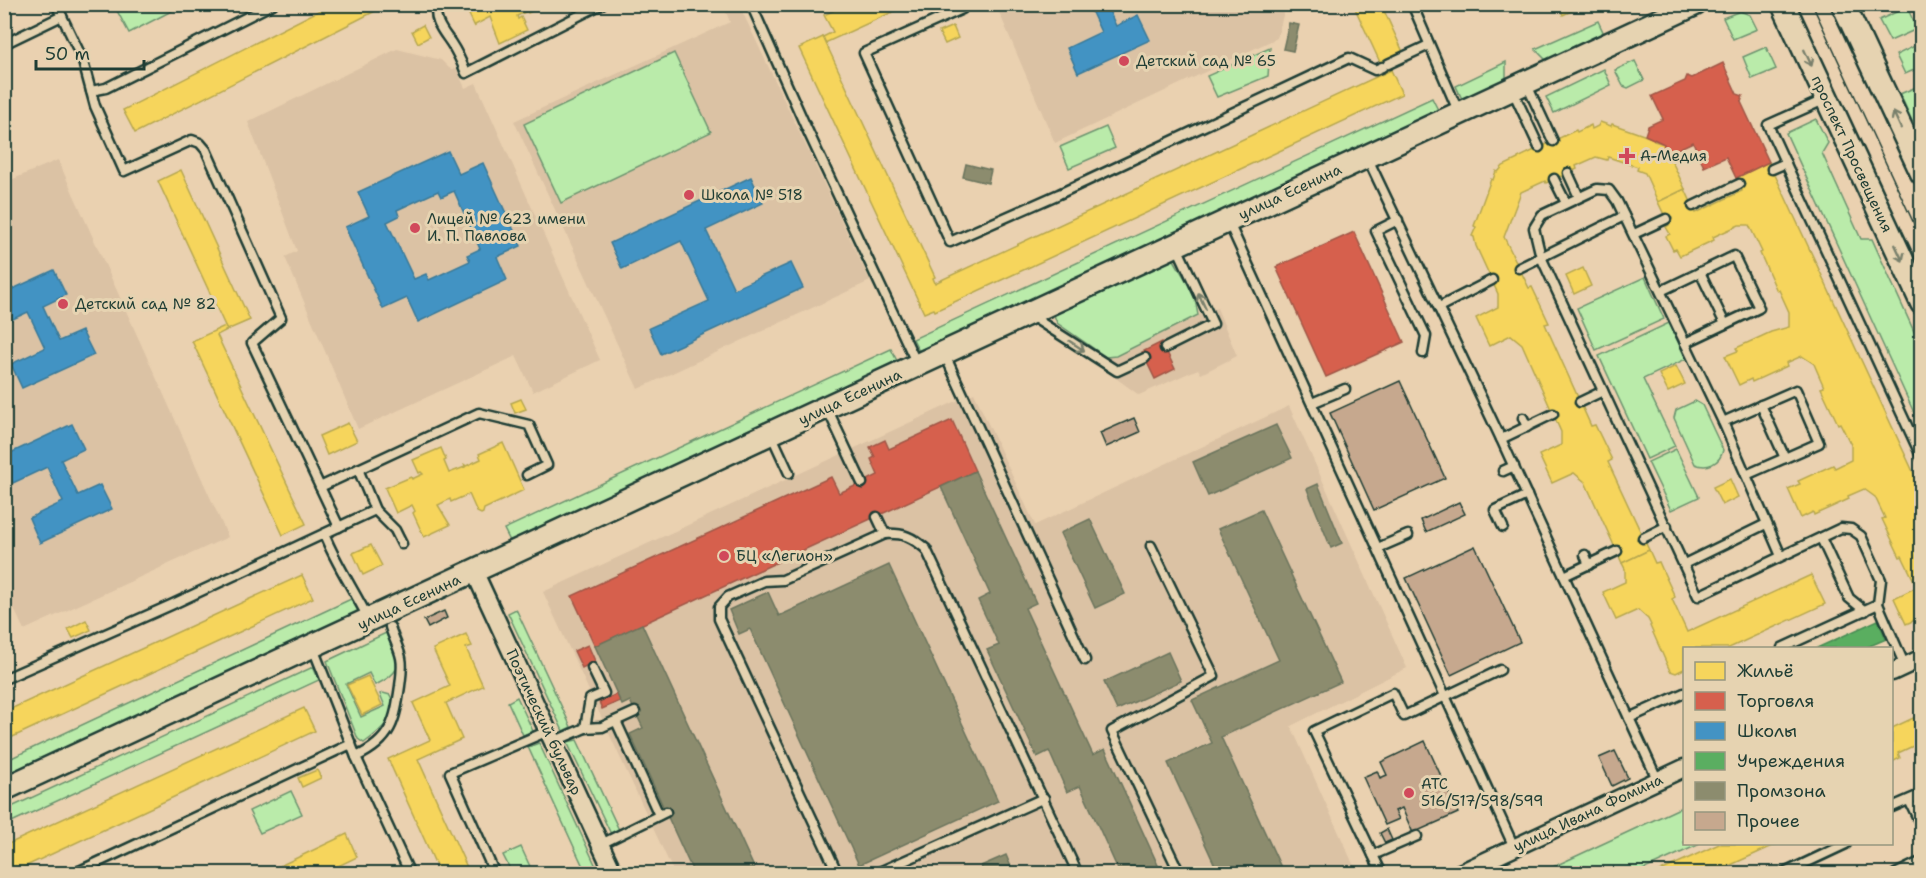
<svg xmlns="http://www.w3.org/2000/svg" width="1926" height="878" viewBox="0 0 1926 878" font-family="'Shantell Sans',sans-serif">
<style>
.built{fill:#dbc2a4}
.green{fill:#baebaa;stroke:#6c946f;stroke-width:1.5}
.homes{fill:#f6d55c;stroke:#b6a750;stroke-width:1.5}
.shops{fill:#d6604d;stroke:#9f5646;stroke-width:1.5}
.schools{fill:#4393c3;stroke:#387998;stroke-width:1.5;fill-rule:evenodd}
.public{fill:#5aae61;stroke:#488c54;stroke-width:1.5}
.industry{fill:#8c8c6e;stroke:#6b745d;stroke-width:1.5}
.building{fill:#c6a88e;stroke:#1f3d34;stroke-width:1.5}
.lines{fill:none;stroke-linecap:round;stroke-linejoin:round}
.lane-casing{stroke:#1f3d34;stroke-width:13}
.street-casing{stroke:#1f3d34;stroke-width:21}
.secondary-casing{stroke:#1f3d34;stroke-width:27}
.lane{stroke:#e6d3b1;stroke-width:8}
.street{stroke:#e6d3b1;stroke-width:16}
.secondary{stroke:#e6d3b1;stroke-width:22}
.tram{stroke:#1f3d34;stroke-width:1.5}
.oneway{stroke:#79806c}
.poi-dot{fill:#d1495b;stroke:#e6d3b1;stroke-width:2}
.labels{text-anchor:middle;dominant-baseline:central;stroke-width:6;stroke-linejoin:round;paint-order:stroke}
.poi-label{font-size:15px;fill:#1f3d34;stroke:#e6d3b1;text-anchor:start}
.street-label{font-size:15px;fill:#1f3d34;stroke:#e6d3b1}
</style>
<rect width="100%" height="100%" fill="#ead1b0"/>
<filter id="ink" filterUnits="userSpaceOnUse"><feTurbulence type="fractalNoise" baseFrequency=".0167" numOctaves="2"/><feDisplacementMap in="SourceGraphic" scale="12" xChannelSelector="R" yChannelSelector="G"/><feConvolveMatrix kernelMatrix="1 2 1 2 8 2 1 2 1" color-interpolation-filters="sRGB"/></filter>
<g filter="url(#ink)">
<g class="built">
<polygon points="1283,4 1285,8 1277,38 1055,143 996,5"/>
<polygon points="724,7 741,9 870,281 638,389 514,121 730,22"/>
<polygon points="397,49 441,60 449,68 452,69 456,68 465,88 476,83 600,360 533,392 516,356 358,429 285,257 297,251 248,122"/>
<polygon points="58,160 228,537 24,630 4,587 4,183"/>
<polygon points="1217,308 1237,356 1201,374 1198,369 1139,395 1098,365 1106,357 1116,356 1207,311"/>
<polygon points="974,393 1035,525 1289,406 1407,668 1291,726 1357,873 674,873 543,592"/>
</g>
<g class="green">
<polygon points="185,4 129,33 114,5 114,4"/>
<polygon points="1907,7 1917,29 1890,41 1879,20"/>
<polygon points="1740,11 1750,15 1757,29 1733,39 1723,18"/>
<polygon points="1598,21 1604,34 1546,60 1535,49"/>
<polygon points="1921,43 1921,67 1905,74 1896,55"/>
<polygon points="1766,47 1776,69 1752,79 1743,57"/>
<polygon points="1270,48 1268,76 1217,97 1207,76"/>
<polygon points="674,53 711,132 561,203 524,124"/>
<polygon points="1635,61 1644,80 1628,88 1623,86 1615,70"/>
<polygon points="1506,62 1506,79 1462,99 1456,86"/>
<polygon points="1604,69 1611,85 1554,113 1546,97"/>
<polygon points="1921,85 1921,141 1900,94"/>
<polygon points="1432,98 1438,110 919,351 913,339"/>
<polygon points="1816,119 1828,143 1822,153 1861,239 1872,239 1921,347 1921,428 1786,133"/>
<polygon points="1106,127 1115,148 1069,168 1060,147"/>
<polygon points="1173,258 1194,294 1198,315 1116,356 1106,357 1057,323 1054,315"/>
<polygon points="1645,277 1664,319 1596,350 1577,308"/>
<polygon points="1669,323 1686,359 1643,379 1675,446 1647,459 1599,356"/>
<polygon points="891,349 897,361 510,541 504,529"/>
<path d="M1695,401L1702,405L1723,450C1720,464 1707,469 1695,464L1674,418L1676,410Z"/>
<polygon points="1676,449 1699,497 1671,510 1648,462"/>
<polygon points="351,599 359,612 5,776 5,761"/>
<polygon points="516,609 571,727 563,731 508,613"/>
<path d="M386,633C397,661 408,670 375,685L369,673L346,684L361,717L385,706L380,694L383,693L390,695C401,715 379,732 364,743L358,739L327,661Z"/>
<polygon points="313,667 319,680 5,825 5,810"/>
<polygon points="517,697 533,731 523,735 508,702"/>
<polygon points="577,740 619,830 611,834 567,742"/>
<polygon points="539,743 599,873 586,873 528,747"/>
<polygon points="291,791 302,814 260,833 249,811"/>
<polygon points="1684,806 1684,844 1700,844 1636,873 1540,873"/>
<polygon points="521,847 533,873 512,873 503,855"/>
</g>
<g class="homes">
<polygon points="332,4 389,4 135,133 123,110"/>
<polygon points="464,4 546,4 528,13 527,11 517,16 518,19 521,17 527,30 500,43 490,17 475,25 475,27"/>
<polygon points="847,4 910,4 825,43 823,37 833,32 824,15"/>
<polygon points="1353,4 1381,4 1403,52 1386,60 1391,70 1385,73"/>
<polygon points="1558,4 1586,4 1563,15"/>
<polygon points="423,25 429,37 418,43 412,31"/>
<polygon points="953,26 958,38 945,44 939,32"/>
<polygon points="823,37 935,277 933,278 935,283 1391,70 1402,94 935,311 934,309 924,313 799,48"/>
<polygon points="1600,122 1611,126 1612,124 1655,139 1654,141 1664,144 1663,149 1665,155 1668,153 1685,189 1658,202 1645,173 1637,170 1638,167 1608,157 1607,160 1596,157 1576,166 1577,169 1546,183 1545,181 1521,192 1504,237 1529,288 1532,287 1549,323 1545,324 1591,426 1595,425 1612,460 1608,462 1649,550 1622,563 1585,482 1574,473 1552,483 1539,455 1561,445 1561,432 1522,344 1511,335 1489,346 1476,318 1498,307 1498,294 1476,246 1474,237 1472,236 1476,227 1474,226 1491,179 1493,180 1496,171 1498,172 1503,166 1518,159 1518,158 1576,130 1577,132 1591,125 1592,129 1598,126"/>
<polygon points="1769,162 1922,491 1922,617 1906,624 1894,598 1917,587 1902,556 1900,557 1882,519 1885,518 1875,497 1864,489 1848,496 1849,499 1814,515 1813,512 1801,518 1788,489 1800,484 1798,481 1833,465 1835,468 1851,460 1851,445 1840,423 1838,424 1821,388 1824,387 1814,364 1802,356 1786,363 1787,366 1752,382 1751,379 1739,385 1725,356 1738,351 1736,348 1771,332 1789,327 1789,312 1779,290 1777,291 1760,253 1762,252 1749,225 1739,225 1713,237 1714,240 1680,256 1676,249 1673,250 1666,236 1670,234 1666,227 1669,225 1658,202 1685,189 1696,213 1742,191 1736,178"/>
<polygon points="181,170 250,320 227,330 158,181"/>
<polygon points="1583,268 1591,286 1574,294 1566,276"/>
<polygon points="225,326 227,330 217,335 306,524 283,535 192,341"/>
<polygon points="1676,366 1685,384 1668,392 1659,374"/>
<polygon points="521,399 526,409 515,413 511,403"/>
<polygon points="348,423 357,441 327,455 319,436"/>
<polygon points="503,443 524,490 484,509 483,513 481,514 477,512 469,494 451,502 450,499 438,505 450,525 424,537 413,513 415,511 412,505 396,513 385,488 411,477 412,479 423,474 421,472 419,473 413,460 441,448 446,460 444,461 449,473 465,467 464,464 466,466 481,459 479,454"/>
<polygon points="1730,479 1738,497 1722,505 1713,487"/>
<polygon points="371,545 382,566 363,575 353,553"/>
<polygon points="1649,550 1655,563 1659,562 1663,571 1675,597 1672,599 1687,632 1811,575 1825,604 1729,648 1684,648 1684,669 1676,673 1670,671 1650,626 1651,625 1648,619 1638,610 1616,620 1603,592 1625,582 1625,569 1622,563"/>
<polygon points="302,575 313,598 4,741 4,712"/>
<polygon points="86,620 91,630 73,638 68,629"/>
<polygon points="466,634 472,646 466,648 483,686 446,703 462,739 418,759 470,874 440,874 388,759 430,740 413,703 450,686 433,649"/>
<polygon points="368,676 382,705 362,715 347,685"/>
<polygon points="304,708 315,731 9,874 4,874 4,846"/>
<polygon points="1922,714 1922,742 1898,753 1900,758 1892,762 1892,728"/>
<polygon points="317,770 321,778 302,787 298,778"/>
<polygon points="347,834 357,857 322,874 263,874"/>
<polygon points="1719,844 1777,844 1711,874 1654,874"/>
</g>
<g class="shops">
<polygon points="1723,63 1737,94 1743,96 1741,102 1769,162 1736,178 1726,157 1704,167 1693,142 1665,155 1663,149 1664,144 1645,135 1648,126 1663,119 1652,96 1685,81 1687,76 1692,78"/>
<polygon points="1354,232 1404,342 1326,377 1276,267"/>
<polygon points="1162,342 1175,369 1155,379 1142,352"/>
<polygon points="952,420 975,471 595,646 572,596 831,477 839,493 862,483 878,475 871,459 875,457 870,447 885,440 889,449"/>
<polygon points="588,645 595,661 582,668 574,651"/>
<polygon points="617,694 620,701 602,709 599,702"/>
</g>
<g class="schools">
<polygon points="1088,4 1106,4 1116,26 1138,15 1150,40 1078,73 1067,48 1101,32"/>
<path d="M448,151L459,174L483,163L521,246L497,257L507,280L418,322L407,298L383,309L345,227L369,216L358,192ZM438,191L441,197L454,191L480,249L467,255L470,261L429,280L426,274L414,279L387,222L399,216L397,210Z"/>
<polygon points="751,177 763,203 706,230 734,289 791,263 803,288 661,354 649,328 709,301 681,241 622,269 610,243"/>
<polygon points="54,270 66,295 43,306 59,341 82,331 94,355 22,388 11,364 45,348 28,312 4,323 4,293"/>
<polygon points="72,424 84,449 61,460 78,495 100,485 112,509 40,543 29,518 63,502 47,467 13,483 4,465 4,456"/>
</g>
<polygon class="public" points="1878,620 1886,639 1865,648 1817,648"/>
<g class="industry">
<polygon points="1289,23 1299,25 1293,51 1283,49"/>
<polygon points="966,164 991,170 988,183 963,177"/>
<polygon points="1276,425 1292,458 1208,496 1193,462"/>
<polygon points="975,471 1036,603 1025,608 1093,755 1105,749 1162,874 1120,874 1080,786 1067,792 1049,751 1037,757 987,650 999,645 978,600 990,594 941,487"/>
<polygon points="1318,484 1342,543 1331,548 1307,489"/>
<polygon points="1261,510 1341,682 1221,737 1284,874 1219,874 1168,763 1212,743 1192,700 1279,660 1218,529"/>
<polygon points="1090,519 1125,594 1095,608 1060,533"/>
<polygon points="889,565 998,801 859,865 750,629 739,634 729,610 768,592 779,616"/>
<polygon points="642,624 757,874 694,874 630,734 643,728 630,701 622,705 595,646"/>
<polygon points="1168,652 1181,681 1117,710 1104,682"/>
<polygon points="1006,855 1014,874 984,874 981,866"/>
</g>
<g class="building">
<polygon points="1400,381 1445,478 1374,510 1330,413"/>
<polygon points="1134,418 1140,432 1106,447 1100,433"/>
<polygon points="1459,502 1465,514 1426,532 1421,520"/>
<polygon points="1475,546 1520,642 1451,675 1406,578"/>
<polygon points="444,611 447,618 428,628 424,620"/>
<polygon points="1425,741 1458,813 1413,833 1402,808 1395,811 1399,819 1385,825 1363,777 1377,771 1380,778 1387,775 1381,762"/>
<polygon points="1615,751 1628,778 1612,786 1599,758"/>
<polygon points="1387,829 1392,840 1385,843 1380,833"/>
</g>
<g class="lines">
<defs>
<g id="lane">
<polyline points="56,4 82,58 95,106 124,171 192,140 200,143 206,150 281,318 252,343 339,527"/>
<path d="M437,4C433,21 443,31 451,43C457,52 462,63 466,73L602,4"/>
<polyline points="751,4 805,125 917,364"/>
<polyline points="960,4 962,9 864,53 950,242 1059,194 1349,58 1375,70 1382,67"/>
<polyline points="1412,4 1459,113"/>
<polyline points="4,44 62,16"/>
<polyline points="1388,64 1429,45"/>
<polyline points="1526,83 1553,141"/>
<polyline points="1512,89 1539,147"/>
<polyline points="91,91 106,88 273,4"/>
<polyline points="1826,99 1768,125 1922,458"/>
<polyline points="1367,157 1501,439 1658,781"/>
<polyline points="1772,169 1786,163"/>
<polyline points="1568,173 1579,197"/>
<polyline points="1554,179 1566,203"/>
<polyline points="1693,206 1739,184"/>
<polyline points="1398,220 1376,231 1426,336 1423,353"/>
<polyline points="1229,223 1514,847"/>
<polyline points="1634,234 1666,219"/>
<polyline points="1519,268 1624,216"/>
<polyline points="1700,272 1725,324"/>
<polyline points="1661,291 1734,256 1759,308 1685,343"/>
<polyline points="1439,307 1492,280"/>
<polyline points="1031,316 1117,371 1145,358"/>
<polyline points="1165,348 1213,324 1176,245"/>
<polyline points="944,353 1085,660"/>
<polyline points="1580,402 1603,391"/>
<polyline points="1312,403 1345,389"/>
<polyline points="1761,405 1785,458"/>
<polyline points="827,408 862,483"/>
<polyline points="1523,418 1527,427"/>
<polyline points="1723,422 1796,390 1819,443 1746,475"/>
<polyline points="771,434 789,473"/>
<polyline points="1501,439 1553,414"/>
<polyline points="358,469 375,510 395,530 402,544"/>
<polyline points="1503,471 1514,466"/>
<polyline points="320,487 479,413 529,425 547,465 527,475"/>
<polyline points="1503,527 1495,510 1527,495"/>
<path d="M324,534C336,564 354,590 368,618"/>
<path d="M885,534C904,533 912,537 926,549L1078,874"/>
<polyline points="1643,538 1667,526"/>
<polyline points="1821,538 1849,598 1865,611"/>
<polyline points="1151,546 1214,676 1112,731 1180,874"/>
<polyline points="1378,548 1408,535"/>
<polyline points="1585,555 1589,565"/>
<polyline points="1781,556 1723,422 1617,201 1609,190 1597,189 1542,215 1534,228 1541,257 1698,596 1841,528 1851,529 1861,536 1881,580 1878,604 1905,666"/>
<polyline points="1684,564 1766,524"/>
<polyline points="1564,576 1617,551"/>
<polyline points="313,648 356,757 410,874"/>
<polyline points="1782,648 1878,604"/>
<polyline points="4,679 171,605 375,510"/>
<polyline points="1629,718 1684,693"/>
<polyline points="616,721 659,815"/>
<polyline points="585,728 602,727 635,712"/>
<polyline points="553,742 585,728 590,699 604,693 592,668"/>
<path d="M356,757C392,740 395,721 400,686C401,677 403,667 401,658C399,648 393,637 390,627"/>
<polyline points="1909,800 1922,827"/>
<polyline points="1892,807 1922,794"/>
<polyline points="601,844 666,812"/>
<polyline points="1373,855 1417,836"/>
<polyline points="73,874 351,744"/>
<polyline points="495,874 450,773 548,731"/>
<polyline points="838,874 719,619 719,607 728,597 764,581 783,580 885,534 877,517"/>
<polyline points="875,874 1044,798"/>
<polyline points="1382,874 1314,731 1393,693 1404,716 1500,670"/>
<polyline points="1782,874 1846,844"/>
<polyline points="1895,874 1922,861"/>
</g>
<g id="street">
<polyline points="474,571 614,874"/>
<polyline points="1892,672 1922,658"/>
<polyline points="1458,874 1684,768"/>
</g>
<g id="secondary">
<polyline points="1783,4 1922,303"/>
<polyline points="1843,4 1922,173"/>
<polyline points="4,789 1695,4"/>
</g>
</defs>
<use href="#lane" class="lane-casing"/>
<use href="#street" class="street-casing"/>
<use href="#secondary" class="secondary-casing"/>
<use href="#lane" class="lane"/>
<use href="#street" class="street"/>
<use href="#secondary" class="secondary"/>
<polyline class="tram" points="1812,4 1922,241"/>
</g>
<defs><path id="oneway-shaft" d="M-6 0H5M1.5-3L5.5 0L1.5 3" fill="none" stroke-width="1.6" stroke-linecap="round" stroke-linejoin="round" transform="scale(1.5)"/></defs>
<g class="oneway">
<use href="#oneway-shaft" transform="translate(1808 58) rotate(65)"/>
<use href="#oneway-shaft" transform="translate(1897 120) rotate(-115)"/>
<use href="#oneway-shaft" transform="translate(1899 253) rotate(65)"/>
<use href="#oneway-shaft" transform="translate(1202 301) rotate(-115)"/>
<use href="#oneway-shaft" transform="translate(1077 346) rotate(33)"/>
</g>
</g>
<g class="poi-dot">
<circle cx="1124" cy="61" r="6"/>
<path d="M1624 147h6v6h6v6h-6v6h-6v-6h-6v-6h6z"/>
<circle cx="689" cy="195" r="6"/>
<circle cx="415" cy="228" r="6"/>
<circle cx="63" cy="304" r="6"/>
<circle cx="724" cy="556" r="6"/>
<circle cx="1409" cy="793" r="6"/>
</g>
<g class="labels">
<g class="poi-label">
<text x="1136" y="61">Детский сад № 65</text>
<text x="1640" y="156">А-Медия</text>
<text x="701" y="195">Школа № 518</text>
<text x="427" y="219">Лицей № 623 имени<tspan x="427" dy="17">И. П. Павлова</tspan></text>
<text x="75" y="304">Детский сад № 82</text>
<text x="736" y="556">БЦ «Легион»</text>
<text x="1421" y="784">АТС<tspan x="1421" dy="17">516/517/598/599</tspan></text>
</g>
<g class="street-label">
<text transform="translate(1852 154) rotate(65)">проспект Просвещения</text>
<text transform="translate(1290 192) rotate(-25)">улица Есенина</text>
<text transform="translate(850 397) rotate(-25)">улица Есенина</text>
<text transform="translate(409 602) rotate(-25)">улица Есенина</text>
<text transform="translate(544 722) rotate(65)">Поэтический бульвар</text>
<text transform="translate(1588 813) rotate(-25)">улица Ивана Фомина</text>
</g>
</g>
<rect width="1926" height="878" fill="none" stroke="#e6d3b1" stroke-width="24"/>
<rect x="12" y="12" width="1902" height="854" fill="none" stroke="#1f3d34" stroke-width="2" filter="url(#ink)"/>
<rect x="1683" y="647" width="210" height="198" fill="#e6d3b1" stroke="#96977f" stroke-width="1.5"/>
<rect x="1695" y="662" width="30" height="18" fill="#f6d55c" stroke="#96977f" stroke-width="1.5"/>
<text x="1737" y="677" font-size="18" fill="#1f3d34">Жильё</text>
<rect x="1695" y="692" width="30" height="18" fill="#d6604d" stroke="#96977f" stroke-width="1.5"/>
<text x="1737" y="707" font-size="18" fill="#1f3d34">Торговля</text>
<rect x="1695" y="722" width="30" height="18" fill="#4393c3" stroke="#96977f" stroke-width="1.5"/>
<text x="1737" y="737" font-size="18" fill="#1f3d34">Школы</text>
<rect x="1695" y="752" width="30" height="18" fill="#5aae61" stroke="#96977f" stroke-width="1.5"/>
<text x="1737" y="767" font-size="18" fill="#1f3d34">Учреждения</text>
<rect x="1695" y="782" width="30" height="18" fill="#8c8c6e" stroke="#96977f" stroke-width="1.5"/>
<text x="1737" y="797" font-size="18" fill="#1f3d34">Промзона</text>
<rect x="1695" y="812" width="30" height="18" fill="#c6a88e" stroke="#96977f" stroke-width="1.5"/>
<text x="1737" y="827" font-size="18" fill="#1f3d34">Прочее</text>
<path d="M36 60v9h108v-9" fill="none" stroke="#1f3d34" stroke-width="3"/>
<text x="45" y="60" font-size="18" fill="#1f3d34" stroke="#e6d3b1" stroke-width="4.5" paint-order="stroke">50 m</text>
</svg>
